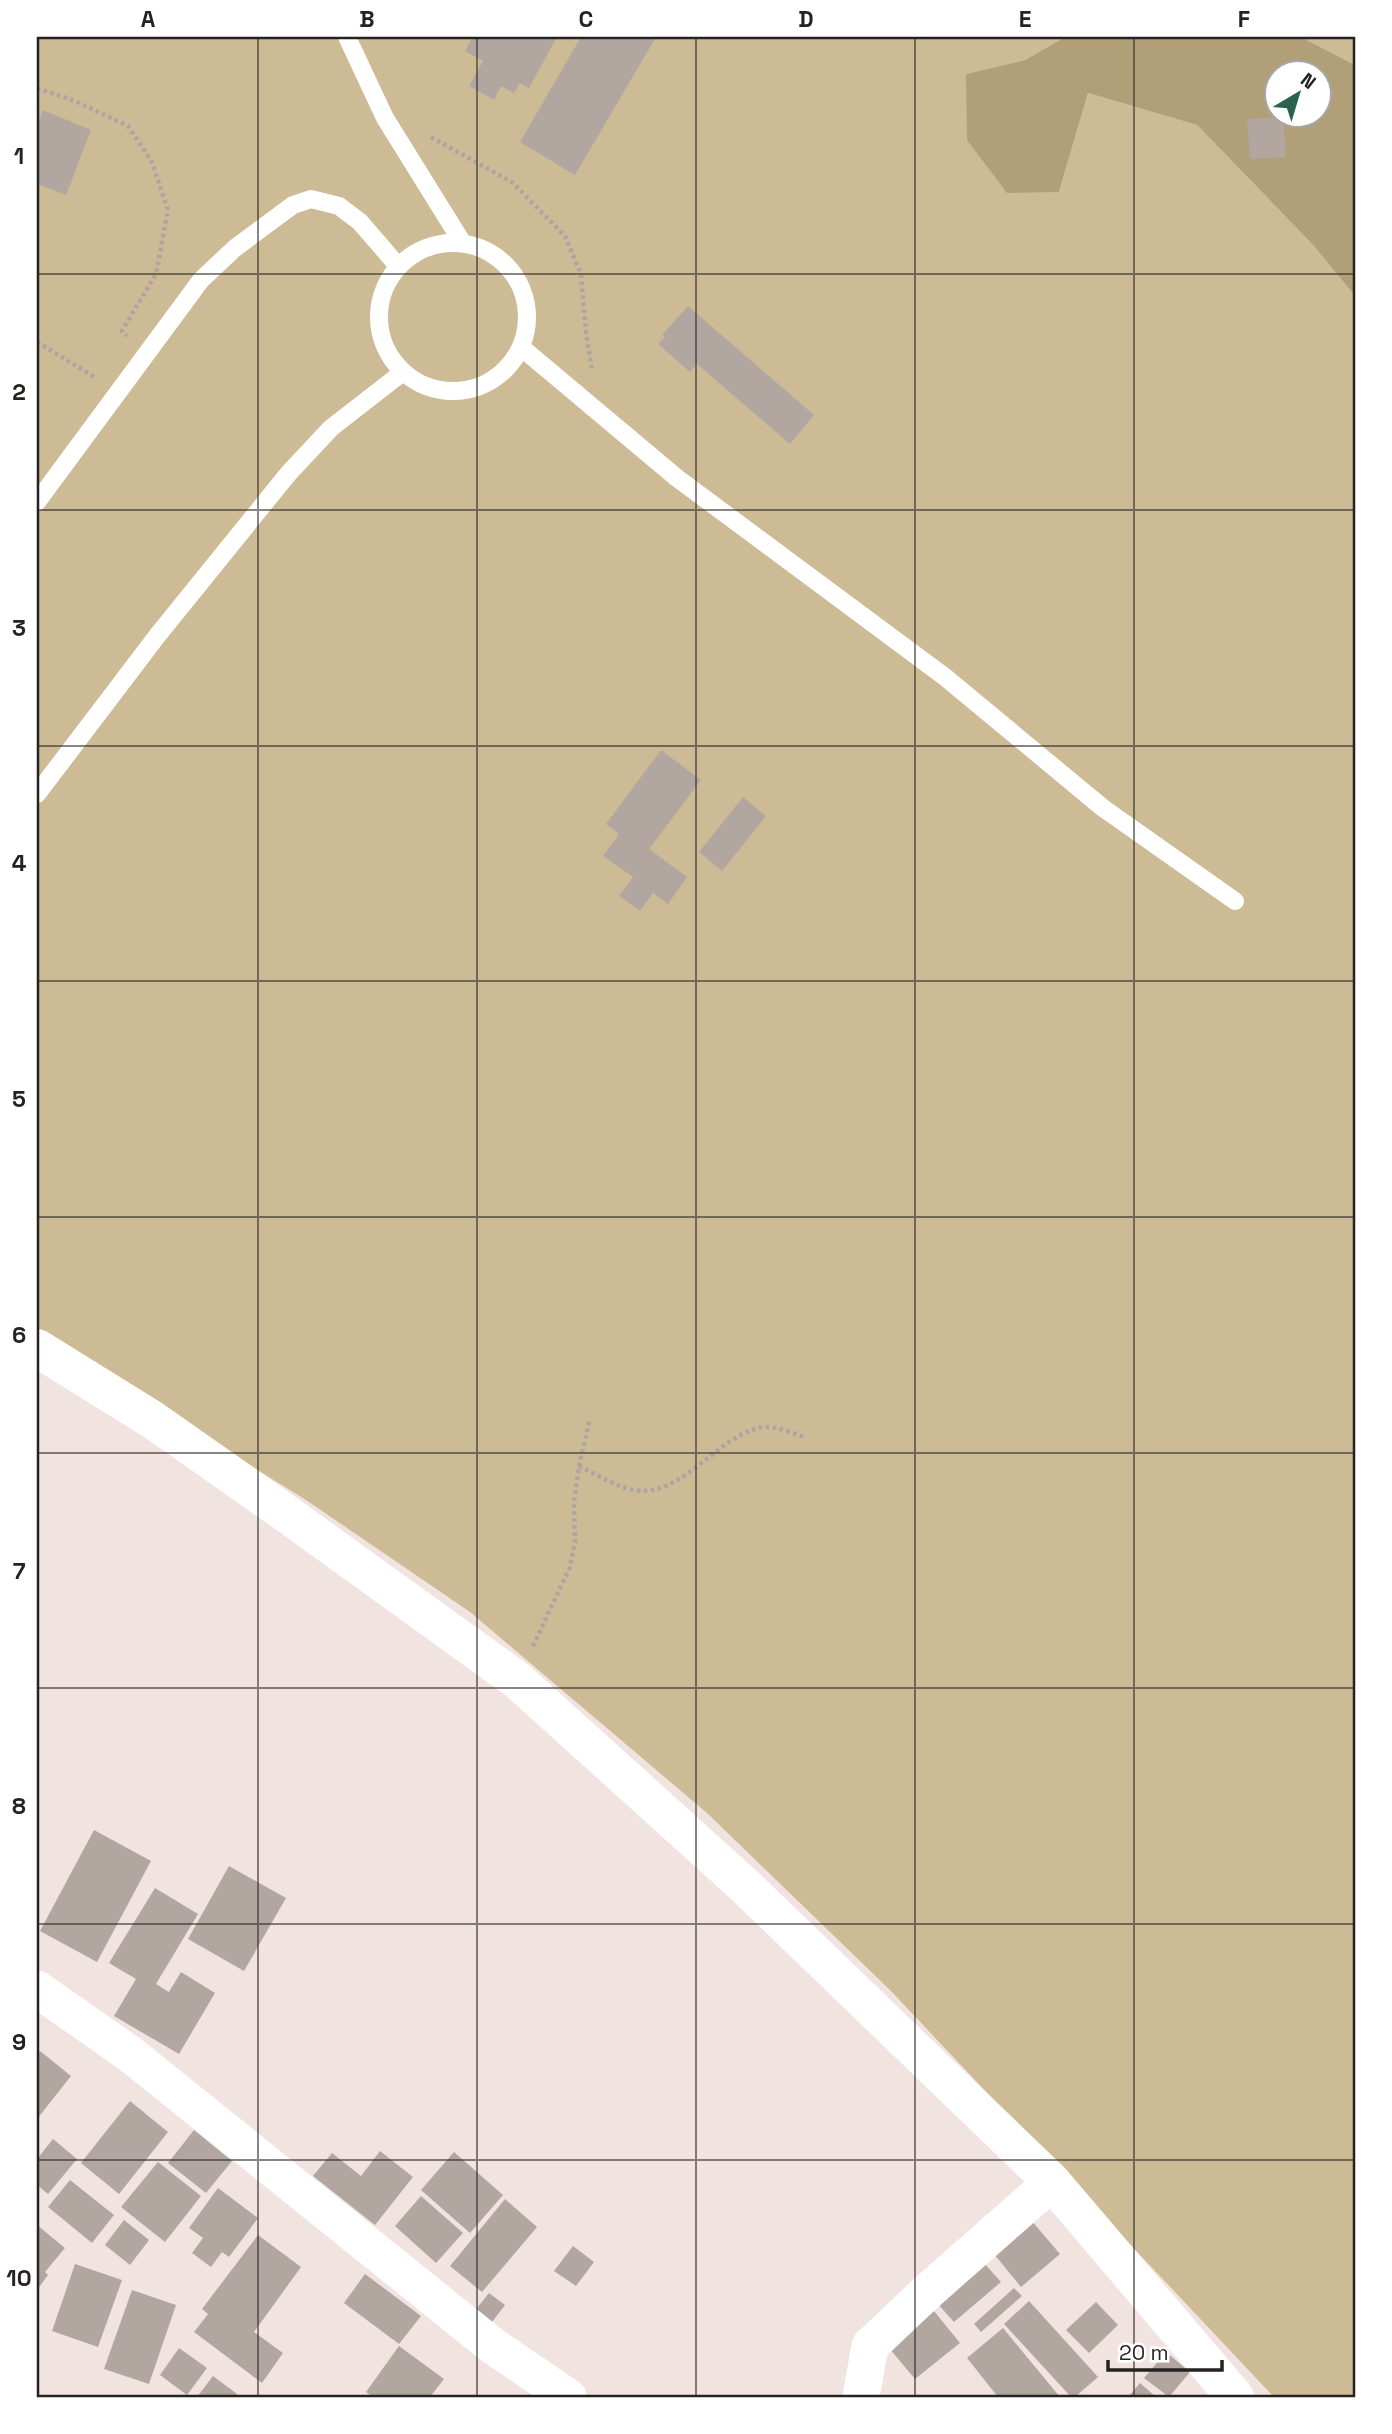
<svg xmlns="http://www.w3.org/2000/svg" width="1392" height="2434" viewBox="0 0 1392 2434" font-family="'Space Grotesk',sans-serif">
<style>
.green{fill:#cdbb96}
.forest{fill:#b19f78;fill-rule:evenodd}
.building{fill:#b1a7a0}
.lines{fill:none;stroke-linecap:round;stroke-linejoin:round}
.path{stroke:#afa4a2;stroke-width:4.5;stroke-dasharray:3.5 3.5;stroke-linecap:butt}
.lane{stroke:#fff;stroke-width:18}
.street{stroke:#fff;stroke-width:37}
.highway{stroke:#fff;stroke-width:38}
.grid{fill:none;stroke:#272221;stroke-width:2;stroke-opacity:0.55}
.neatline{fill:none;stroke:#272221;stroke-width:2.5}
.grid-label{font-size:23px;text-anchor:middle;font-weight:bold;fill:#272221}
</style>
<rect width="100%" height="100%" fill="#f1e3e0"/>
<g class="green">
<polygon points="37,37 1065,37 1025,60 966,74 1059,192 1088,93 1197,125 1313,245 1355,296 1355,2397 1274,2397 891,1991 707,1813 470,1612 306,1500 37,1333"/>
<polygon points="1301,37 1355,37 1355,65"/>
</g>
<path class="forest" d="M1065,37H1301L1355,65V296L1313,245L1197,125L1088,93L1059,192L1007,193L967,140L966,74L1025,60ZM1276,74H1318V116H1276Z"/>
<g class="building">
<polygon points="473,37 557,37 529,88 520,83 514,93 501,86 494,100 469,86 483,61 465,51"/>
<polygon points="581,37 656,37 575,175 520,142"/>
<polygon points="43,110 91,130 66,195 37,184 37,126"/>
<polygon points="1283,117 1286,157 1250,159 1247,119"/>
<polygon points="688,306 814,415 790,444 697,364 690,372 658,344 665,337 662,335"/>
<polygon points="661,750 701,780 649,849 687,877 668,904 653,893 640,911 619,896 633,877 603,856 619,834 606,824"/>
<polygon points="743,797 766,816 722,871 699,852"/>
<polygon points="94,1830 151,1861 97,1962 40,1931"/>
<polygon points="229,1866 286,1898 244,1971 188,1939"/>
<polygon points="155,1888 198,1914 156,1984 169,1992 181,1972 215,1993 179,2054 114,2016 136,1979 109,1963"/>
<polygon points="40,2051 71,2076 37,2119 37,2055"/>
<polygon points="130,2101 168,2132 119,2194 81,2163"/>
<polygon points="194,2130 232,2161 206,2193 168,2163"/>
<polygon points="53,2139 77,2159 48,2194 37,2185 37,2159"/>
<polygon points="380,2151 413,2177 375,2225 313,2176 332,2153 361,2176"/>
<polygon points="454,2152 503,2195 470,2233 421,2190"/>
<polygon points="158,2162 201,2196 165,2242 121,2207"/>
<polygon points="70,2180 114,2215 92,2243 48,2207"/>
<polygon points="218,2188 258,2218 229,2257 222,2252 211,2267 192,2253 203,2238 189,2228"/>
<polygon points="421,2196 463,2233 436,2263 395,2226"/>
<polygon points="505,2199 537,2227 482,2292 450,2266"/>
<polygon points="124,2220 149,2240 130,2265 105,2245"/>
<polygon points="1031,2220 1060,2254 1021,2287 993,2253"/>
<polygon points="37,2225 65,2248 45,2272 48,2275 37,2290"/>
<polygon points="258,2235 301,2267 254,2332 283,2353 262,2383 194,2332 208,2314 202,2309"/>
<polygon points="573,2246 594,2262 576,2286 554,2271"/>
<polygon points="984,2263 1001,2282 954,2322 937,2303"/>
<polygon points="75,2264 122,2280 98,2347 52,2331"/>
<polygon points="365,2274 421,2316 399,2344 344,2303"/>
<polygon points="1014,2288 1022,2296 981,2332 974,2324"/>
<polygon points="132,2290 176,2305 149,2384 104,2369"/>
<polygon points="489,2293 505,2305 486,2330 469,2318"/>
<polygon points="1029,2301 1098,2377 1075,2397 1071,2397 1004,2324"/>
<polygon points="1096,2302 1118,2325 1089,2353 1066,2330"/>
<polygon points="934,2311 960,2343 915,2379 889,2348"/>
<polygon points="1003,2328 1060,2397 998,2397 967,2358"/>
<polygon points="399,2346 444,2379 430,2397 373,2397 366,2392"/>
<polygon points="179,2348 207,2368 187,2395 160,2375"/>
<polygon points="1166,2352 1190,2372 1169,2397 1144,2378"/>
<polygon points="213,2376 237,2394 235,2397 197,2397"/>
<polygon points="1140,2383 1156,2397 1128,2397"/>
</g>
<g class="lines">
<g class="path">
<polyline points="37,88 75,101 128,126 151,160 168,210 156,274 122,331 127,336"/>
<polyline points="431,137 513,183 565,236 581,274 586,333 592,370"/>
<polyline points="37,342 96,378"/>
<path d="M579,1466C596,1474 616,1487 634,1490C682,1499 718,1434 763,1427C777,1426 792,1433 805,1437"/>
<polyline points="533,1646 570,1567 575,1542 574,1502 579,1466 590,1419"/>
</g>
<g class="lane">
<polyline points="347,37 385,118 462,242"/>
<circle cx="453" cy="317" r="74"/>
<polyline points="522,348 677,478 945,677 1103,808 1235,901"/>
<polyline points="37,502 201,280 235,248 293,205 311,199 339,206 360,222 398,266"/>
<polyline points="37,794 157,636 288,474 331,428 403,372"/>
</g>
<g class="street">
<polyline points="37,1989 130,2054 493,2346 568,2397"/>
<polyline points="861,2397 870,2346 926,2293 1052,2182"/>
</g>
<polyline class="highway" points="37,1348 153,1420 284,1512 517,1680 745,1886 1052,2182 1235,2397"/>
</g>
<path class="grid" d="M258,37V2397M477,37V2397M696,37V2397M915,37V2397M1134,37V2397M37,274H1355M37,510H1355M37,746H1355M37,981H1355M37,1217H1355M37,1453H1355M37,1688H1355M37,1924H1355M37,2160H1355"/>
<rect width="1392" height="2434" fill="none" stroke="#ffffff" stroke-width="77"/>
<g transform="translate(1298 94) rotate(38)"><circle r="33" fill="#ffffff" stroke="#a9a7a6" stroke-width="2"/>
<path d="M0-5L12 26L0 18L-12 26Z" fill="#27634d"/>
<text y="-10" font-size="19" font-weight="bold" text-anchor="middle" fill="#272221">N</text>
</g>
<path d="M1108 2360v10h114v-10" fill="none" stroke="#272221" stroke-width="3.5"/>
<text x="1119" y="2360" font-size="21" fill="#272221" stroke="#ffffff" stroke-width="5" paint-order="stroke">20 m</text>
<rect x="38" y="38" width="1316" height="2358" class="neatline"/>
<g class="grid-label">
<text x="148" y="27">A</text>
<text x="367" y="27">B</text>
<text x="586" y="27">C</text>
<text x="806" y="27">D</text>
<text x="1025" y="27">E</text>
<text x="1244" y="27">F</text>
<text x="19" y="164">1</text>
<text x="19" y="400">2</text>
<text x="19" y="636">3</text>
<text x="19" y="871">4</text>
<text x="19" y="1107">5</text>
<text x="19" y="1343">6</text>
<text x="19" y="1579">7</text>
<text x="19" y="1814">8</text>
<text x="19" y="2050">9</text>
<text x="19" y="2286">10</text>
</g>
</svg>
